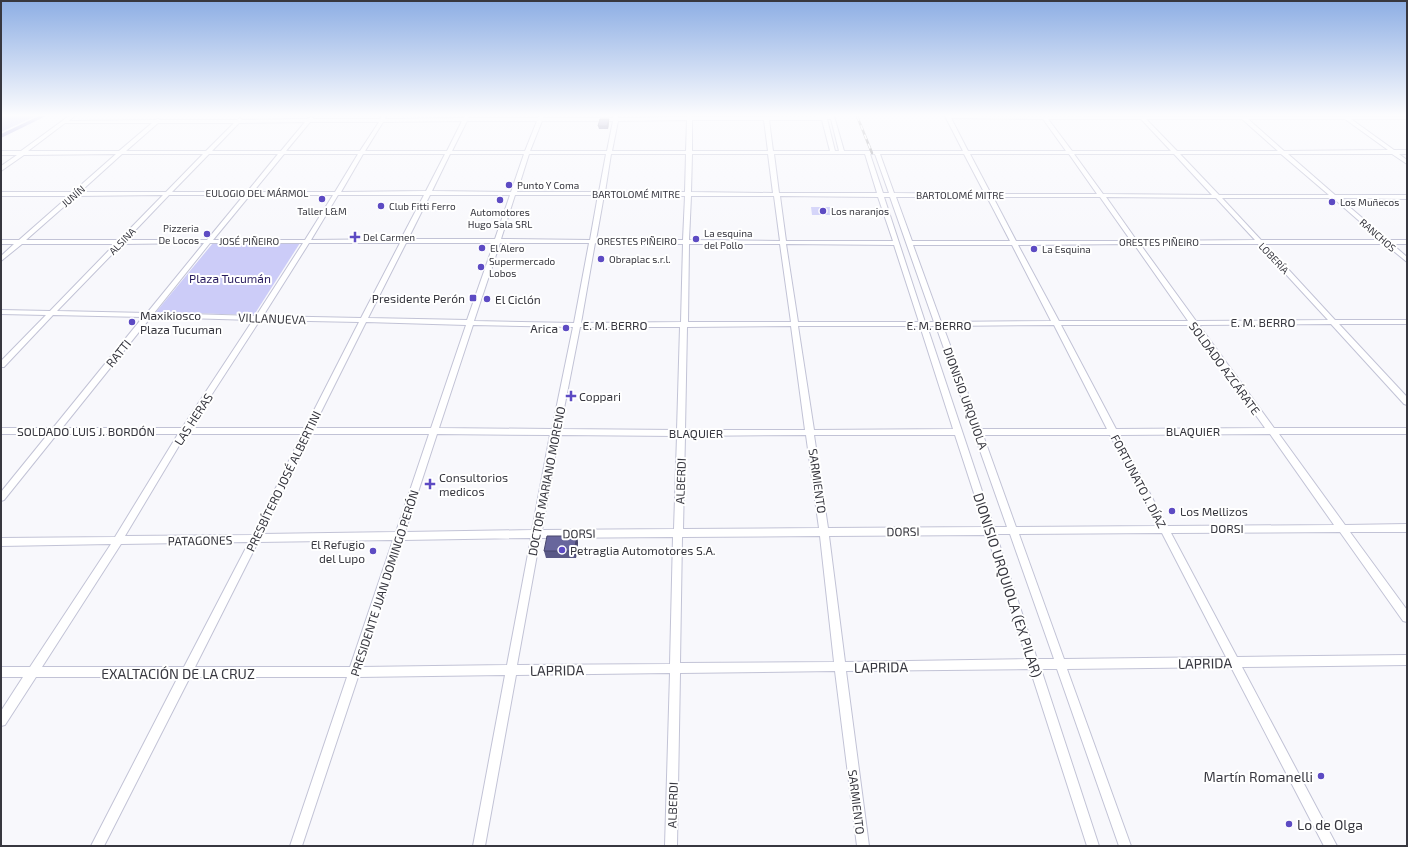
<svg xmlns="http://www.w3.org/2000/svg" width="1408" height="847" viewBox="0 0 1408 847" font-family="'Exo 2',sans-serif">
<style>
.green{fill:#ccccf8}
.lines{fill:none;stroke-linecap:round;stroke-linejoin:round}
.canal{fill:#a4a4de;fill-rule:evenodd}
.minor-casing{stroke:#c2c3d6;stroke-width:2}
.minor{fill:#fff;fill-rule:evenodd}
.rail-casing{stroke:#8e8e94;stroke-width:2.5}
.rail{stroke:#fff;stroke-width:1.5;stroke-dasharray:5;stroke-linecap:butt}
.wall{fill:#595886}
.shaded-wall{fill:#49476d}
.building{fill:#68669c;stroke:#49476d}
.poi-dot{fill:#5d4bc3;stroke:#fff;stroke-width:1.5}
.labels{text-anchor:middle;dominant-baseline:central;stroke-width:4;stroke-linejoin:round;paint-order:stroke}
.far-poi-label{font-size:10px;fill:#37373f;stroke:#fff;text-anchor:start}
.far-street-label{font-size:10px;fill:#37373f;stroke:#fff}
.park-label{font-size:12px;fill:#271b5e;stroke:#fff}
.poi-label{font-size:12px;fill:#37373f;stroke:#fff;text-anchor:start}
.street-label{font-size:12px;fill:#37373f;stroke:#fff}
.near-street-label{font-size:14px;fill:#37373f;stroke:#fff}
.near-poi-label{font-size:14px;fill:#37373f;stroke:#fff;text-anchor:end}
</style>
<rect width="100%" height="100%" fill="#f8f8fc"/>
<g class="green">
<polygon points="1,116 36,116 1,132"/>
<polygon points="811,207 834,207 836,215 812,215"/>
<polygon points="213,243 300,243 254,315 156,312"/>
</g>
<g class="lines">
<polygon class="canal" points="39,116 46,116 1,138 1,134"/>
<defs>
<path id="minor" d="M69,116H74L69,121L155,120L158,119L160,120H237L240,118L242,120L307,119L311,117L313,118V119H380L382,116H386L385,119L463,118L465,116H469L468,118H538L539,116H543V118H613L614,116H618V118L688,117V116H692V117L834,116L844,151H963L945,116L1407,117V119H1351L1394,150H1407V154H1399L1407,160V164L1392,154H1288L1335,195H1407V199L1339,198L1388,240H1407V244H1392L1407,257V262L1385,244H1265L1335,320H1407V324H1339L1407,397V405L1404,404L1331,324L1199,325L1274,428H1407V434H1279L1345,525L1407,524V532H1350L1407,610V622L1403,621L1340,532L1171,533L1237,657L1407,655V665L1242,667L1337,846H1324L1231,667L1067,669L1131,846H1119L1057,669H1041L1099,846H1087L1030,669L846,671L869,846H857L835,671L680,673L677,846H665L670,673L516,675L485,846H473L505,675L358,677L302,846H290L347,677H190L104,846H91L178,677H36L5,725L1,726V711L23,677H1V667H30L111,544L1,546V538L115,537L178,434H57L4,500L1,501V492L48,434H1V428H53L143,317L53,315L4,367H1V361L46,315L1,314V310L50,311L115,244H22L1,261V256L14,244H1V240H19L69,196H1V192H73L116,154L24,155L1,171V166L17,155H1V151H21ZM951,118L1043,119L1066,151H968ZM827,119H831L839,151H835ZM1048,119H1141L1171,151H1072ZM1146,119H1242L1278,151H1177ZM1248,119H1345L1388,150L1284,151ZM687,120L686,151H612L618,121ZM692,120H764L768,151H692ZM769,120H822L830,151H773ZM462,121L447,151H365L383,122ZM467,121H537L525,151H452ZM542,121H613L607,151H530ZM305,122L281,151H212L239,123ZM310,122H379L360,151H286ZM65,123H152L119,151H28ZM158,123H234L206,151H126ZM122,154H203L166,192H80ZM209,154H278L247,192H172ZM284,154H358L335,192H253ZM363,154H445L426,191L341,192ZM450,154H524L511,192L432,191ZM529,154H606L599,192H517ZM611,154H686L685,192H605ZM692,154H768L773,193L691,192ZM774,154H865L877,193H779ZM870,154H875L889,193H883ZM880,154H964L985,194L894,193ZM970,154H1069L1097,194H991ZM1074,154H1174L1212,195L1103,194ZM1180,154H1281L1329,195H1219ZM163,195L119,240H26L76,196ZM169,195H244L207,240H126ZM250,195H333L305,240H213ZM338,195H424L401,239L311,240ZM430,195H510L495,239H408ZM515,195H598L590,240L501,239ZM604,195L685,196L683,240H596ZM691,196H774L780,241L689,240ZM780,196L878,197L893,241H786ZM884,197H890L934,322H925ZM896,197H987L1010,241H912ZM993,197H1100L1131,241H1016ZM1106,197L1216,198L1255,240L1137,241ZM1222,198H1333L1381,240H1261ZM204,243L147,313L57,311L122,244ZM210,243H303L256,316L154,313ZM309,243H400L361,318L263,316ZM406,243H494L467,320L368,318ZM500,243H589L574,323L474,321ZM595,243L683,244L681,322L581,323ZM689,244H780L791,322H688ZM786,244L894,245L919,322H798ZM1134,244L1188,321H1059L1018,245ZM1140,244H1258L1328,320L1196,321ZM913,245H1012L1051,321L941,322ZM151,317L253,320L182,428H62ZM260,320L359,322L305,428H190ZM366,322L466,325L431,428H313ZM473,325L573,327L552,429L439,428ZM1054,325L1107,429H981L943,326ZM1061,325H1191L1265,428L1116,429ZM791,326L805,430H685L687,327ZM798,326H920L953,429L814,430ZM927,326H936L1007,527H994ZM580,327H680L677,430L560,429ZM186,434H302L253,535L125,536ZM310,434H429L396,532L262,534ZM437,434L550,435L532,530L405,532ZM1270,434L1334,525L1167,526L1119,435ZM559,435L677,436L674,529L542,530ZM806,435L819,528L683,529L685,436ZM814,435H955L985,527L828,528ZM983,435H1110L1158,526L1016,527ZM1162,533L1226,657L1064,659L1019,534ZM996,534H1010L1054,659H1037ZM987,535L1027,659L845,662L829,536ZM820,536L834,662L680,663L682,537ZM673,537L670,664L517,665L540,538ZM531,538L507,665L361,667L403,540ZM393,540L350,667H195L258,542ZM249,542L184,667H42L121,544Z"/>
</defs>
<use href="#minor" class="minor-casing"/>
<use href="#minor" class="minor"/>
<defs>
<polyline id="rail" points="857,116 872,153"/>
</defs>
<use href="#rail" class="rail-casing"/>
<use href="#rail" class="rail"/>
</g>
<g class="wall">
<polygon points="609,119 609,122 608,129 599,129 598,126"/>
<polygon points="577,536 578,543 576,558 546,558 544,551"/>
</g>
<g class="shaded-wall">
<polygon points="609,119 609,122 608,129 607,126"/>
<polygon points="577,536 578,543 576,558 574,551"/>
</g>
<g class="building">
<polygon points="600,119 609,119 607,126 598,126"/>
<polygon points="547,536 577,536 574,551 544,551"/>
</g>
<linearGradient id="sky" x2="0" y2="1"><stop stop-color="#8daee4"/><stop offset="0.49" stop-color="#fcfcfe"/><stop offset="1" stop-color="#fcfcfe" stop-opacity="0"/></linearGradient>
<rect width="1408" height="235" fill="url(#sky)"/>
<g class="poi-dot">
<circle cx="509" cy="185" r="4"/>
<circle cx="322" cy="199" r="4"/>
<circle cx="500" cy="200" r="4"/>
<circle cx="1332" cy="202" r="4"/>
<circle cx="381" cy="206" r="4"/>
<circle cx="823" cy="211" r="4"/>
<circle cx="207" cy="234" r="4"/>
<path d="M353 231h4v4h4v4h-4v4h-4v-4h-4v-4h4z"/>
<circle cx="696" cy="239" r="4"/>
<circle cx="482" cy="248" r="4"/>
<circle cx="1034" cy="249" r="4"/>
<circle cx="601" cy="259" r="4"/>
<circle cx="481" cy="267" r="4"/>
<rect x="469" y="294" width="8" height="8" rx="2"/>
<circle cx="487" cy="299" r="4"/>
<circle cx="132" cy="322" r="4"/>
<circle cx="566" cy="328" r="4"/>
<path d="M569 390h4v4h4v4h-4v4h-4v-4h-4v-4h4z"/>
<path d="M428 478h4v4h4v4h-4v4h-4v-4h-4v-4h4z"/>
<circle cx="1172" cy="511" r="4"/>
<circle cx="562" cy="550" r="4"/>
<circle cx="373" cy="551" r="4"/>
<circle cx="1321" cy="776" r="4"/>
<circle cx="1289" cy="824" r="4"/>
</g>
<g class="labels">
<g class="far-poi-label">
<text x="517" y="185">Punto Y Coma</text>
<text x="1340" y="202">Los Muñecos</text>
<text x="389" y="206">Club Fitti Ferro</text>
<text x="322" y="211" text-anchor="middle">Taller L&amp;M</text>
<text x="831" y="211">Los naranjos</text>
<text x="500" y="212" text-anchor="middle">Automotores<tspan x="500" dy="12">Hugo Sala SRL</tspan></text>
<text x="199" y="228" text-anchor="end">Pizzeria<tspan x="199" dy="12">De Locos</tspan></text>
<text x="704" y="233">La esquina<tspan x="704" dy="12">del Pollo</tspan></text>
<text x="363" y="237">Del Carmen</text>
<text x="490" y="248">El Alero</text>
<text x="1042" y="249">La Esquina</text>
<text x="609" y="259">Obraplac s.r.l.</text>
<text x="489" y="261">Supermercado<tspan x="489" dy="12">Lobos</tspan></text>
</g>
<g class="far-street-label">
<text x="257" y="193">EULOGIO DEL MÁRMOL</text>
<text x="636" y="194">BARTOLOMÉ MITRE</text>
<text x="960" y="195">BARTOLOMÉ MITRE</text>
<text transform="translate(73 196) rotate(-41)">JUNÍN</text>
<text transform="translate(1378 235) rotate(41)">RANCHOS</text>
<text transform="translate(122 241) rotate(-46)">ALSINA</text>
<text x="249" y="241">JOSÉ PIÑEIRO</text>
<text x="637" y="241">ORESTES PIÑEIRO</text>
<text x="1159" y="242">ORESTES PIÑEIRO</text>
<text transform="translate(1274 258) rotate(47)">LOBERÍA</text>
</g>
<g class="park-label">
<text x="230" y="278">Plaza Tucumán</text>
</g>
<g class="poi-label">
<text x="465" y="298" text-anchor="end">Presidente Perón</text>
<text x="495" y="299">El Ciclón</text>
<text x="140" y="315">Maxikiosco<tspan x="140" dy="14">Plaza Tucuman</tspan></text>
<text x="558" y="328" text-anchor="end">Arica</text>
<text x="579" y="396">Coppari</text>
<text x="439" y="477">Consultorios<tspan x="439" dy="14">medicos</tspan></text>
<text x="1180" y="511">Los Mellizos</text>
<text x="365" y="544" text-anchor="end">El Refugio<tspan x="365" dy="14">del Lupo</tspan></text>
<text x="570" y="550">Petraglia Automotores S.A.</text>
</g>
<g class="street-label">
<text transform="translate(272 318) rotate(2)">VILLANUEVA</text>
<text x="1263" y="322">E. M. BERRO</text>
<text x="615" y="325">E. M. BERRO</text>
<text x="939" y="325">E. M. BERRO</text>
<text transform="translate(118 353) rotate(-51)">RATTI</text>
<text transform="translate(1225 368) rotate(54)">SOLDADO AZCÁRATE</text>
<text transform="translate(966 398) rotate(70)">DIONISIO URQUIOLA</text>
<text transform="translate(193 419) rotate(-57)">LAS HERAS</text>
<text x="86" y="431">SOLDADO LUIS J. BORDÓN</text>
<text x="1193" y="431">BLAQUIER</text>
<text x="696" y="433">BLAQUIER</text>
<text transform="translate(283 481) rotate(-64)">PRESBÍTERO JOSÉ ALBERTINI</text>
<text transform="translate(546 481) rotate(-79)">DOCTOR MARIANO MORENO</text>
<text transform="translate(680 481) rotate(-88)">ALBERDI</text>
<text transform="translate(818 481) rotate(82)">SARMIENTO</text>
<text transform="translate(1139 481) rotate(62)">FORTUNATO J. DÍAZ</text>
<text x="1227" y="528">DORSI</text>
<text transform="translate(903 531) rotate(-1)">DORSI</text>
<text transform="translate(579 533) rotate(-1)">DORSI</text>
<text transform="translate(200 540) rotate(-1)">PATAGONES</text>
<text transform="translate(384 583) rotate(-72)">PRESIDENTE JUAN DOMINGO PERÓN</text>
<text transform="translate(857 802) rotate(83)">SARMIENTO</text>
<text transform="translate(672 805) rotate(-88)">ALBERDI</text>
</g>
<g class="near-street-label">
<text transform="translate(1008 585) rotate(72)">DIONISIO URQUIOLA (EX PILAR)</text>
<text transform="translate(1205 663) rotate(-1)">LAPRIDA</text>
<text transform="translate(881 667) rotate(-1)">LAPRIDA</text>
<text transform="translate(557 670) rotate(-1)">LAPRIDA</text>
<text x="178" y="673">EXALTACIÓN DE LA CRUZ</text>
</g>
<g class="near-poi-label">
<text x="1313" y="776">Martín Romanelli</text>
<text x="1297" y="824" text-anchor="start">Lo de Olga</text>
</g>
</g>
<rect width="1408" height="847" fill="none" stroke="#37373f" stroke-width="4"/>
</svg>
